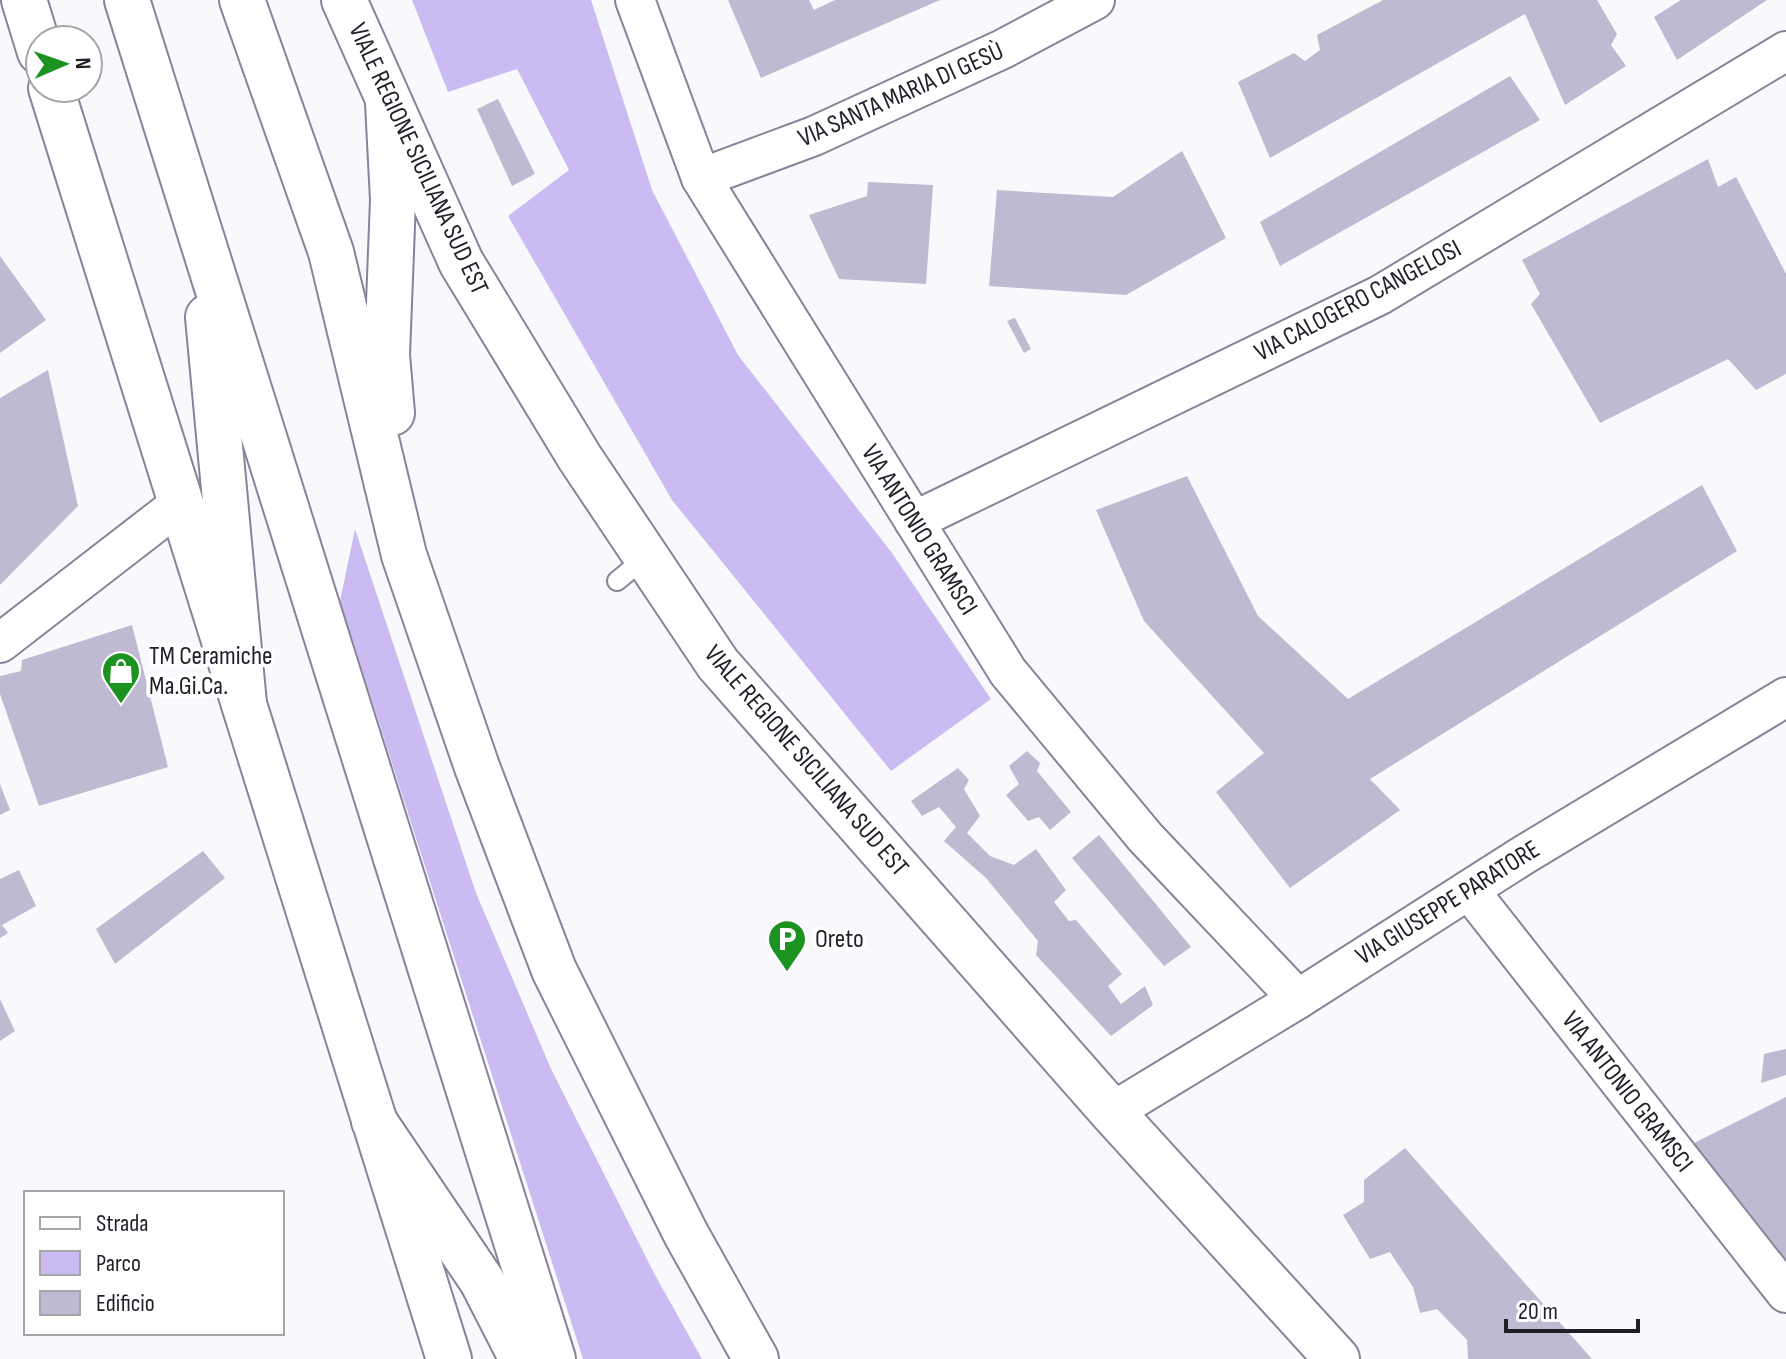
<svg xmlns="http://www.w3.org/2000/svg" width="1786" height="1359" viewBox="0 0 1786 1359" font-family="'Sofia Sans Condensed',sans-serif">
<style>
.green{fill:#cabcf2}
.building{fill:#bfb9d1}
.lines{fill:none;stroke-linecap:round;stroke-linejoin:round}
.lane-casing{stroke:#888399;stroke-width:22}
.street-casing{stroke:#888399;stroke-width:42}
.secondary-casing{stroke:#888399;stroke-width:48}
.primary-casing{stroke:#888399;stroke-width:48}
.lane{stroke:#fff;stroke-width:18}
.street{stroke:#fff;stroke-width:38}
.secondary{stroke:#fff;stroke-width:44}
.primary{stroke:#fff;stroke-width:44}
.labels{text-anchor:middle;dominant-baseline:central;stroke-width:8;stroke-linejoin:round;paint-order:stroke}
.street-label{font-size:26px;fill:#211e27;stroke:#fff}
.poi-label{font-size:26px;fill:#211e27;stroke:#fff;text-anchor:start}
</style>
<rect width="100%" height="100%" fill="#f9f8fd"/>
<g class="green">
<polygon points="412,0 591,0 652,190 738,355 892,553 991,699 891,771 672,500 508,216 569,170 517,69 448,92"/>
<polygon points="355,529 476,893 551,1069 655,1275 702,1359 583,1359 340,601"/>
</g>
<g class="building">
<polygon points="728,0 809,0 814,10 835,0 940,0 761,78"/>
<polygon points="1383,0 1597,0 1617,34 1611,45 1626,66 1565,105 1525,14 1270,158 1238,82 1294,53 1305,61 1320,50 1317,35"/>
<polygon points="1681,0 1767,0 1677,60 1654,17"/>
<polygon points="1510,76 1540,120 1280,266 1260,222"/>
<polygon points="498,99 535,174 512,186 477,109"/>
<polygon points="1182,151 1226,238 1126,295 989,286 997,190 1113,197"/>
<polygon points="1708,159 1718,187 1736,177 1786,274 1786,374 1756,390 1728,359 1600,423 1531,304 1540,294 1522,260"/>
<polygon points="868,182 933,185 926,284 839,279 809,215 867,196"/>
<polygon points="0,256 46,320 0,353"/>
<polygon points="1015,318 1031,349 1024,353 1007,321"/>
<polygon points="48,370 78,506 0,585 0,398"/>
<polygon points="1187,476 1258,616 1348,699 1702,485 1737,551 1370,779 1400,810 1290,888 1216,792 1264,753 1144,621 1096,510"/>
<polygon points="132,625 168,767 39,806 0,694 0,676 21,671 22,660"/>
<polygon points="1027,751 1040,763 1037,771 1071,812 1050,830 1039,817 1028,821 1006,795 1019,784 1009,766"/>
<polygon points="958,768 969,780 964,789 980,816 967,833 990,856 1014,865 1036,849 1066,890 1054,902 1069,921 1076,920 1122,974 1108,986 1121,1004 1145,986 1153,1005 1111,1036 1036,955 1038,941 986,878 944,841 956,827 939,807 922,816 911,801"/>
<polygon points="0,784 10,810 0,815"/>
<polygon points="1099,835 1191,947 1164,966 1072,858"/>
<polygon points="203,851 225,878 115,964 96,929"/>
<polygon points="19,870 36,906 2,925 8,933 0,938 0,879"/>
<polygon points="0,999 15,1031 0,1041"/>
<polygon points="1786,1049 1786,1075 1761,1083 1764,1054"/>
<polygon points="1786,1097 1786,1259 1694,1143"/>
<polygon points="1405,1148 1592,1359 1468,1359 1467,1340 1437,1309 1420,1313 1413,1287 1390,1252 1370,1259 1343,1215 1364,1202 1364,1180"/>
</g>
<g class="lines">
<defs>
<polyline id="lane" points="617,581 646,557"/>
<g id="street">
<polyline points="635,0 701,178 1008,672 1145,837 1298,999"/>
<polyline points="701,178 814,136 1003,49 1095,0"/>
<polyline points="914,521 1380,295 1786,51"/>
<polyline points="0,643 181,503"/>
<polyline points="1469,890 1786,1293"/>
<polyline points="1112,1112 1298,999 1522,856 1786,697"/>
</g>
<g id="secondary">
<polyline points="24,0 40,52"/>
<polyline points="344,0 461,262 580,458 718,664 1112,1112 1337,1359"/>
<polyline points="51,88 449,1359"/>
</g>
<g id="primary">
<polyline points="127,0 553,1359"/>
<polyline points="242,0 331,252 404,555 477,767 554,970 686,1234 756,1359"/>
<polyline points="388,103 393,200 387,355 392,413"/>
<polyline points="208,317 244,704"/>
<polyline points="374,1121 482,1281 522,1359"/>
</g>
</defs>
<use href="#lane" class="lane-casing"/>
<use href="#street" class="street-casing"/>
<use href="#secondary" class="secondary-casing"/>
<use href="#primary" class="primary-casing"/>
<use href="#lane" class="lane"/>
<use href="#street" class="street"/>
<use href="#secondary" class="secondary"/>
<use href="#primary" class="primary"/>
</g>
<defs>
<symbol id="shop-pin" viewBox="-11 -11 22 30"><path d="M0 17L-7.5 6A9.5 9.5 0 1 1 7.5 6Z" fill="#1c9320" stroke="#fff"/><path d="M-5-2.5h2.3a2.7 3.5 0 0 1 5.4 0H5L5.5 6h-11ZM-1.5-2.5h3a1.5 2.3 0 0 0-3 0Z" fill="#fff"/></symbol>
<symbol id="parking-pin" viewBox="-11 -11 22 30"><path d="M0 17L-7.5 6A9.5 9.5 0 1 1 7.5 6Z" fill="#1c9320" stroke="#fff"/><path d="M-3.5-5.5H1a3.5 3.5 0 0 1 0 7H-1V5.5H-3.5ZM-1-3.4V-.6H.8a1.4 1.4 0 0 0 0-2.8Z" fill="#fff"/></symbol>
</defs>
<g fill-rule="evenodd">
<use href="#shop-pin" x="99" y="649" width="44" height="60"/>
<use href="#parking-pin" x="765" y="917" width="44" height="60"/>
</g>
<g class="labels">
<g class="street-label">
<text transform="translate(901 95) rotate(-24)">VIA SANTA MARIA DI GESÙ</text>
<text transform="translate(418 159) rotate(65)">VIALE REGIONE SICILIANA SUD EST</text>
<text transform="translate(1358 301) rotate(-28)">VIA CALOGERO CANGELOSI</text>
<text transform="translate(919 530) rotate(58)">VIA ANTONIO GRAMSCI</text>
<text transform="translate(806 761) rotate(49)">VIALE REGIONE SICILIANA SUD EST</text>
<text transform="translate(1448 903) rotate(-32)">VIA GIUSEPPE PARATORE</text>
<text transform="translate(1627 1092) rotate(52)">VIA ANTONIO GRAMSCI</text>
</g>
<g class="poi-label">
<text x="149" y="656">TM Ceramiche<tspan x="149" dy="30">Ma.Gi.Ca.</tspan></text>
<text x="815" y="939">Oreto</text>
</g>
</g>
<rect x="24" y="1191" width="260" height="144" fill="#ffffff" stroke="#a6a5a9" stroke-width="2"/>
<rect x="40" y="1217" width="40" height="12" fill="#ffffff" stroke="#a6a5a9" stroke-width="2"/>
<text x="96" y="1231" font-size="24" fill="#211e27">Strada</text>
<rect x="40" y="1251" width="40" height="24" fill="#cabcf2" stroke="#a6a5a9" stroke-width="2"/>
<text x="96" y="1271" font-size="24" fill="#211e27">Parco</text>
<rect x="40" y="1291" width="40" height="24" fill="#bfb9d1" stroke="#a6a5a9" stroke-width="2"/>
<text x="96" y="1311" font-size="24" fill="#211e27">Edificio</text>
<g transform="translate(64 64) rotate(88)"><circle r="38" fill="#ffffff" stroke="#a6a5a9" stroke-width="2"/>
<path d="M0-6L14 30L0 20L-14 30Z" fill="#1c9320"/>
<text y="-12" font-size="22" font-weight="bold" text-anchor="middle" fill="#211e27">N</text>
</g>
<path d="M1506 1319v12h132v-12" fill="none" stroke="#211e27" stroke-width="4"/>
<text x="1518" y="1319" font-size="24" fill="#211e27" stroke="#ffffff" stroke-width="6" paint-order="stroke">20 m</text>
</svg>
